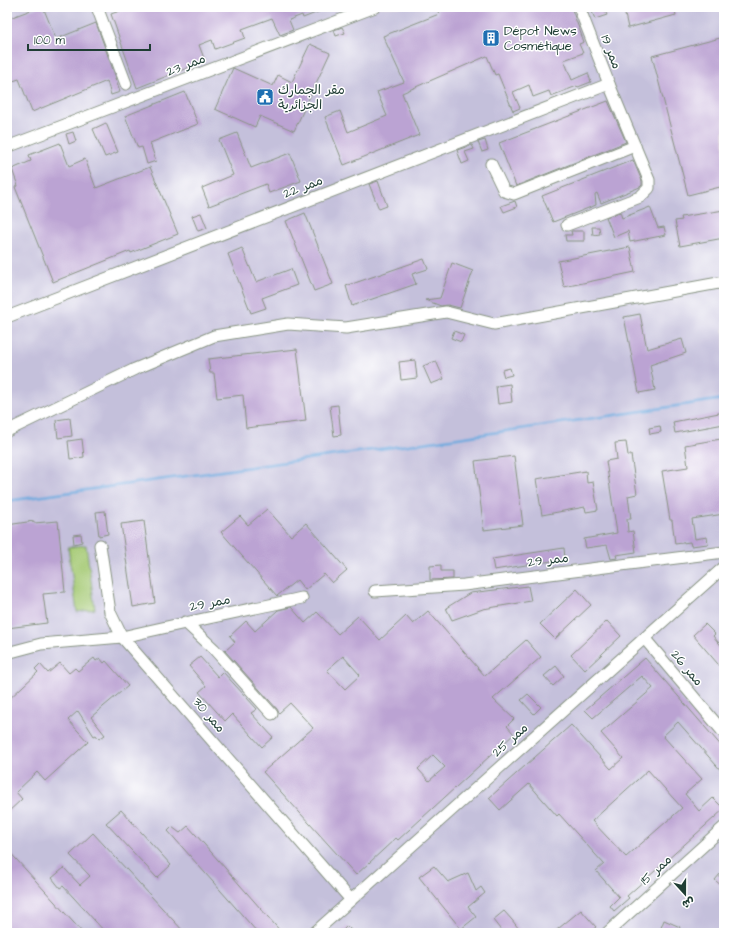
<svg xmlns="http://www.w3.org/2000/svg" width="731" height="940" viewBox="0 0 731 940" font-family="'Architects Daughter','Playpen Sans Arabic',sans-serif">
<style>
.industrial{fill:#c4c0db}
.green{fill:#a4c973;stroke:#628354}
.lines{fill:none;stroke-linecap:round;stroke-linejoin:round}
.stream{stroke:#6daadf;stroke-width:2.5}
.building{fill:#bba3d3;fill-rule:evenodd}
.minor-casing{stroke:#889483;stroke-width:13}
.minor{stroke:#fff;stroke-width:11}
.labels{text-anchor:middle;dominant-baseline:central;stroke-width:3;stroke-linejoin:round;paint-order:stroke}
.poi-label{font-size:13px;fill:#1f3d34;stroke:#fff;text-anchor:start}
.street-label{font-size:13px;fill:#1f3d34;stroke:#fff}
</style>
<rect width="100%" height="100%" fill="#fff"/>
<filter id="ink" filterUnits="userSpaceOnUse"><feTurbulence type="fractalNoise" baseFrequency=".025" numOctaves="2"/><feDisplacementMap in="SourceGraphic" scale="8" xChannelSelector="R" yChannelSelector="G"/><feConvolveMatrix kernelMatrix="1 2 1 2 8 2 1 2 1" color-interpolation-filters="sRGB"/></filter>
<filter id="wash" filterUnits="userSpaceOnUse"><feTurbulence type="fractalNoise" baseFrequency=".012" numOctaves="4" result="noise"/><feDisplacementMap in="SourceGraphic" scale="16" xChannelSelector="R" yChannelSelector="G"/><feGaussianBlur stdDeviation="0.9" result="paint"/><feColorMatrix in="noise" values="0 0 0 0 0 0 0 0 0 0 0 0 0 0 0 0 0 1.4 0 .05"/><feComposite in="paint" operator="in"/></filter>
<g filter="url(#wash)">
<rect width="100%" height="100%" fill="#f0ead2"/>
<rect class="industrial" x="7" y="7" width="717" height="926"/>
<polygon class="green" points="86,545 95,609 77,612 68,547"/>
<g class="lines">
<polyline class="stream" points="7,501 444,440 724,399"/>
</g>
<g id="blocks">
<g class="building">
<polygon points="39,7 43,7 56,39 96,23 116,78 115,78 120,92 111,95 107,81 32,112 19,79 7,83 7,56 10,55 7,48 7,19"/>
<polygon points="130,7 280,7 282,11 293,7 331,7 303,18 302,15 289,20 293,30 280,35 272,18 242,29 245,38 215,49 212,40 199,45 205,61 137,88 111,14"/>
<polygon points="442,7 571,7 584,42 579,44 583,53 564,60 572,80 588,73 591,82 578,87 577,86 551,96 549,91 533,97 529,85 513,92 520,108 513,111 498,74 495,75 487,56 402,93 419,135 344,165 325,117 340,111 348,132 387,116 377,92 404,82 383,36 439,14 437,9"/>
<polygon points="590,7 603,7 607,15 595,19"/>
<polygon points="636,7 674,7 676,15 628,28 624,10"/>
<polygon points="342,27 345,33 336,36 334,30"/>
<polygon points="724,37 724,186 688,195 652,56"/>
<polygon points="310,44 330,53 294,131 260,116 255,127 215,109 233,68 273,86 278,75 292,82"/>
<polygon points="185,92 198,124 150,143 156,161 147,164 142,147 138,148 125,116"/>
<polygon points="608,101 626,142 516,186 499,143"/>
<polygon points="106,123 118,152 105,157 93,129"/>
<polygon points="73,132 76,141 69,144 66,134"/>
<polygon points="237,133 251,168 290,153 301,181 269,193 266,184 209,206 202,188 233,175 219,140"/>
<polygon points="485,140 488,150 482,152 478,142"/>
<polygon points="60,143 69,166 85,159 96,188 150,167 178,234 131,253 130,251 53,282 15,187 18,186 12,169 31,161 29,155"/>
<polygon points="472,145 474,149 465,152 469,161 462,164 457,150"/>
<polygon points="633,160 642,181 642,185 640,187 601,203 597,193 595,194 596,205 553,222 542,196"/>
<polygon points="378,181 387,206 379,209 369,184"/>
<polygon points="515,201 517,207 504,212 501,206"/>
<polygon points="650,207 658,228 664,227 666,235 630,242 628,231 614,237 606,217 620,212 622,218"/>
<polygon points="724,210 724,238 680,246 675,221 682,220 681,217"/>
<polygon points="201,213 207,228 198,231 192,216"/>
<polygon points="305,213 333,284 314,291 286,221"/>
<polygon points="592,227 599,227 600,234 593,235"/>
<polygon points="571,231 584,231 584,241 566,241 565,235 572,235"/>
<polygon points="630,247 635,272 564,287 558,261"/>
<polygon points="242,248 256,282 291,269 297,285 262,298 266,308 251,313 228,254"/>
<polygon points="424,259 428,269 412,274 416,284 352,306 346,286"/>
<polygon points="452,263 473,271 460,308 448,305 441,306 425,300 440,298"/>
<polygon points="640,314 647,349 682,339 686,353 650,365 655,390 639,393 624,317"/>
<polygon points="454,331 464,335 461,342 451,338"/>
<polygon points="297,349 306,421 246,428 243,395 217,398 214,373 210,373 208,359"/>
<polygon points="415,360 417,378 401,380 399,362"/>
<polygon points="436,361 444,379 431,384 423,366"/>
<polygon points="510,368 512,375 504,377 502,370"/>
<polygon points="510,384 512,402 498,404 496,386"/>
<polygon points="338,405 341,435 334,436 330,406"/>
<polygon points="724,412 724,424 675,433 673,422"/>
<polygon points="70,418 72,436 58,438 56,420"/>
<polygon points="660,426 661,432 650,434 649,428"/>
<polygon points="82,439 84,457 70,459 68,441"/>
<polygon points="721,439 724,462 724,514 692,519 695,539 707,537 708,544 691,546 690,542 675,544 672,520 670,520 662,471 688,467 685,445"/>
<polygon points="626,442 628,455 631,455 637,494 628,496 631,519 627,519 628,532 633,531 636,552 616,555 617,558 611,559 607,545 586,548 584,539 617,533 606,461 617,459 615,443"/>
<polygon points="514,456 523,525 484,530 475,461"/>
<polygon points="586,471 587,483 593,482 598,510 586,512 585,507 542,515 536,479"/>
<polygon points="267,509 291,536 306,523 347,570 332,583 324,574 305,590 297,580 277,596 221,532 240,516 248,525"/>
<polygon points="105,511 108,534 99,536 96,512"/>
<polygon points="34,521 34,523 58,521 65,592 43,594 47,623 7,628 7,525"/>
<polygon points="144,521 155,603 133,607 121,524"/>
<polygon points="81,534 82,542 74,544 73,535"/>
<polygon points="564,548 565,559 494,570 492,559"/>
<polygon points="441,565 441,571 453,571 453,579 430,580 430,566"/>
<polygon points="528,586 531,601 483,609 452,620 446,608 470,593"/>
<polygon points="577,589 591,605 555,639 540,624"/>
<path d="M291,607L305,623L317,612L338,634L358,616L380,640L406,616L413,624L428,611L485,676L526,640L541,657L493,699L514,719L507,726L514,734L398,840L396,838L356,875L263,772L313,728L290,703L279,713L277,709L225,651L235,642L230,636L246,621L255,631L278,610ZM343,656L360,675L345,689L327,670ZM433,755L445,767L429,781L418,769Z"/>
<polygon points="607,621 621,636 585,670 571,655"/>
<polygon points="705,624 715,634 713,636 724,649 724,671 693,635"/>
<polygon points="200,657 218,677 223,672 257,709 251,713 273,737 262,747 232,714 225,721 199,692 206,686 189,666"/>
<polygon points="94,658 96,661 100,658 104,663 106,661 128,686 91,717 105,735 99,739 96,735 94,736 78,711 68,720 88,742 45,781 37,772 16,792 22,799 7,813 7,701 38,672 35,669 40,664 48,673 60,663 69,673 75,668 78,671"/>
<path d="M645,658L724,749V774L678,722L663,736L702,779L685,794L699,811L713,798L724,809L646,879L627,896L629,898L614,911L610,906L619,897L596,871L604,864L559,814L557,816L529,784L500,810L489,798L571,725L611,769L623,758L601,733L653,688L642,676L593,718L585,710ZM648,770L682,808L626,857L592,821Z"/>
<polygon points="556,666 564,676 553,686 544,676"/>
<polygon points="528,694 541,707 534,714 521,700"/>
<polygon points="121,810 171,865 157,878 106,823"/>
<polygon points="188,826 204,844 282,933 258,933 168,831 172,827 180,833"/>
<polygon points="93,833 185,933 106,933 63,886 60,888 52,878 64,868 80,885 90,876 70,855"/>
<polygon points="7,849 83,933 7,933"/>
<polygon points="434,866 448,882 468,873 476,891 481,887 485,893 468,907 476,917 461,929 419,877"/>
<polygon points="720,874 724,877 724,888 715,880"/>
<polygon points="581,910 596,927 589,933 553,933"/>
<polygon points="504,911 512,920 522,933 503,933 493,920"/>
<polygon points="664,920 680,927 677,933 659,933"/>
<polygon points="347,926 354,933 340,933"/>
</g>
</g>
</g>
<g filter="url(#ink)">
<use href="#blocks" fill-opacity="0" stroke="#889483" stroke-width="1"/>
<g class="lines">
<defs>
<g id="minor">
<polyline points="97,7 126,84"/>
<polyline points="7,147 375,7"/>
<polyline points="491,164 504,191 514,194 635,146"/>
<polyline points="567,225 640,197 649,188 649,180 609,84 579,7"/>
<polyline points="7,317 609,84"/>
<polyline points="7,431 135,369 214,336 288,324 346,328 446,312 494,324 724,282"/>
<path d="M100,545L110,612L122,637C182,623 242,611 302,598"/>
<polyline points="375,591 464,585 724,552"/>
<polyline points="185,622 214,649 272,714"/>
<polyline points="645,639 724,733"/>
<polyline points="7,653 41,644 122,637 351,900"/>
<polyline points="314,933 724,567"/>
<polyline points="607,933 724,827"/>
</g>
</defs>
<use href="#minor" class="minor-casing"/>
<use href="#minor" class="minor"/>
</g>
</g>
<defs>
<symbol id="building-square" viewBox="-11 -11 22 22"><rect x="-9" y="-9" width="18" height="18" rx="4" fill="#1f6fb2" stroke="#fff"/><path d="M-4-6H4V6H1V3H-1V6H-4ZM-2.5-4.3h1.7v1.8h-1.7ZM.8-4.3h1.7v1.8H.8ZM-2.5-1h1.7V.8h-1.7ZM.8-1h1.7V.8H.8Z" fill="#fff"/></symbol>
<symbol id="civic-square" viewBox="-11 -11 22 22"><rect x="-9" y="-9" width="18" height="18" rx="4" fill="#1f6fb2" stroke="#fff"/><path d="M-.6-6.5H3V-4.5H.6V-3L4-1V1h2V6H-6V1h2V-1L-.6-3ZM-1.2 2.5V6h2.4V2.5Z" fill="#fff"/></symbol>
</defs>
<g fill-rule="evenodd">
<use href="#building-square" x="481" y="28" width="20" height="20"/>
<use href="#civic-square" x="255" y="87" width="20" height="20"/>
</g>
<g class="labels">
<g class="poi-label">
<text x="504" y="31">Dépot News<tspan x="504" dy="15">Cosmétique</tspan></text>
<text x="278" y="90">مقر الجمارك<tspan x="278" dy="15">الجزائرية</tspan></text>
</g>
<g class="street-label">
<text transform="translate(611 52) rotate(69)">ممر 19</text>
<text transform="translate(186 65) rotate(-21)">ممر 23</text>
<text transform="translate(303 187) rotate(-21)">ممر 22</text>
<text transform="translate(548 560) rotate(-7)">ممر 29</text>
<text transform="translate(210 603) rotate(-11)">ممر 29</text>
<text transform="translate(687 668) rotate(50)">ممر 26</text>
<text transform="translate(209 715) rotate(49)">ممر 30</text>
<text transform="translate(510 740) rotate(-42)">ممر 25</text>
<text transform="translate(656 870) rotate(-42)">ممر 15</text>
</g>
</g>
<rect width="731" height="940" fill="none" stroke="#fff" stroke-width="24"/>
<g transform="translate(685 894) rotate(159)" stroke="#ffffff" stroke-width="3" paint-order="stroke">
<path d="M0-3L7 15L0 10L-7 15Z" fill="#1f3d34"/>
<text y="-6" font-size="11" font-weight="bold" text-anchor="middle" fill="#1f3d34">ش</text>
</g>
<path d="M28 44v6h122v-6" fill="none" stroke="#1f3d34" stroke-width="2"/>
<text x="34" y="44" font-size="12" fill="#1f3d34" stroke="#ffffff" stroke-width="3" paint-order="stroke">100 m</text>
</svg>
